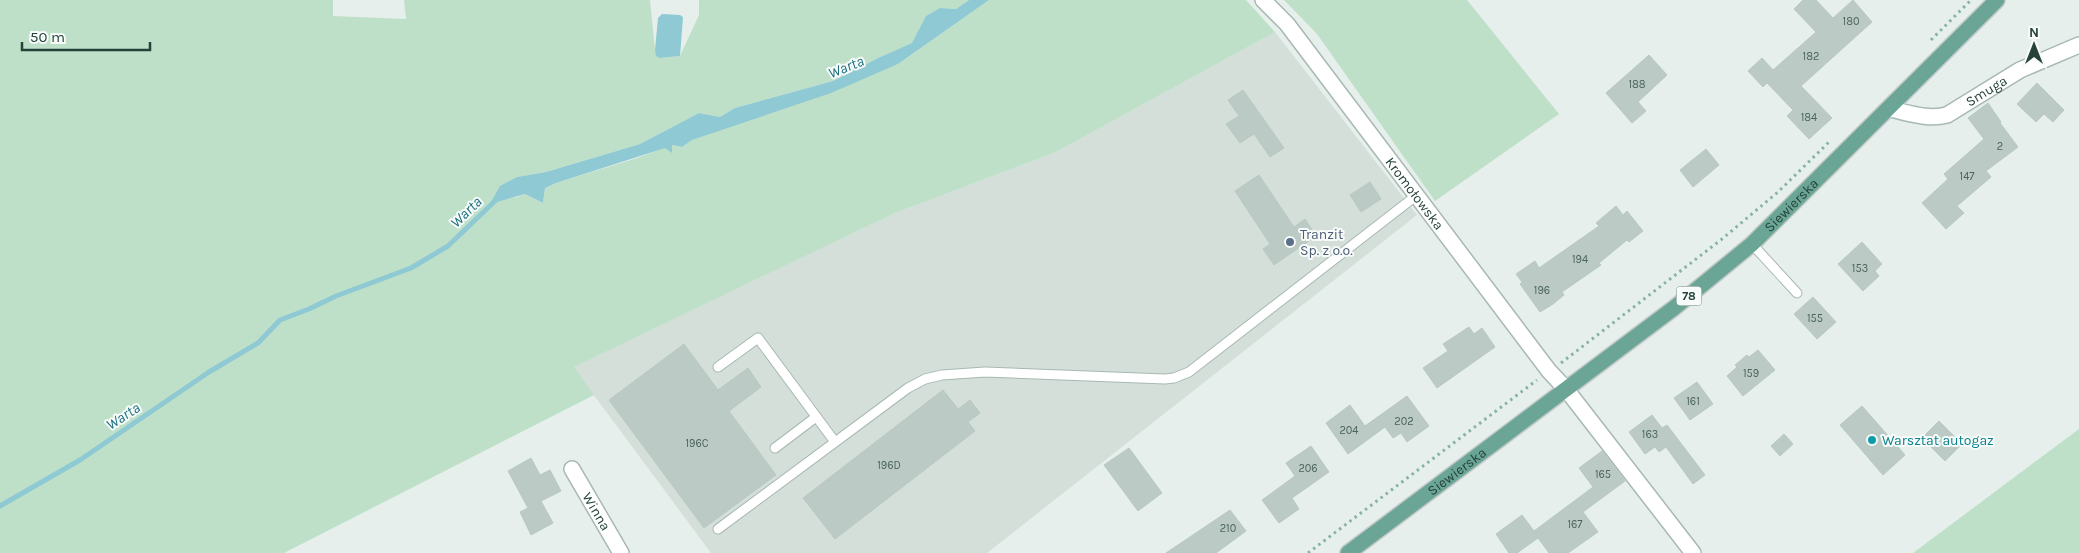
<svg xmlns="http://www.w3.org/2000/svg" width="2079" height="553" viewBox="0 0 2079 553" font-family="Karla,sans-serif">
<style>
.built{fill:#d4dfda}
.green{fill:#bfe0c8}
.water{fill:#8ec9d4}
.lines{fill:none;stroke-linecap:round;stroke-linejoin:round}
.stream{stroke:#8ec9d4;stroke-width:5}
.building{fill:#bbcac4;stroke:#b8c9c2}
.service-casing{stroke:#a8b8b2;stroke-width:11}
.minor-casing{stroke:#a8b8b2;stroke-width:18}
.primary-casing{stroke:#c2cac8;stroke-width:18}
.path{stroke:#86b3a5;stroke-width:3;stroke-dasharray:2.5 4;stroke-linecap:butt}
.service{stroke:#fff;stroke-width:9}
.minor{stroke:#fff;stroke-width:15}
.primary{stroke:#6aa596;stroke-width:15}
.service-dot{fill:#5c6f8a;stroke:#f7fbf9;stroke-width:2}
.culture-dot{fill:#0f9aa8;stroke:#f7fbf9;stroke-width:2}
.labels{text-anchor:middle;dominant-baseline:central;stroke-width:4;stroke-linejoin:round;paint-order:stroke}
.number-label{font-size:11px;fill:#4a645c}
.shield{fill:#f7fbf9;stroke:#637a73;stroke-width:1}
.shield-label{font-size:12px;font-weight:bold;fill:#24423a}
.street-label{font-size:14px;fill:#24423a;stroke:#f7fbf9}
.service-label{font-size:14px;fill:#4e5e75;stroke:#f7fbf9;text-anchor:start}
.culture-label{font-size:14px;fill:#0d838f;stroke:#f7fbf9;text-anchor:start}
.water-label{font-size:15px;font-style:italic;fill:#1c6f80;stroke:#f7fbf9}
</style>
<rect width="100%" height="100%" fill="#e6efeb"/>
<polygon class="built" points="1275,32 1417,215 987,553 711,553 573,367 895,213 1054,153"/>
<g class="green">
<polygon points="0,0 333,0 333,16 406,19 404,0 650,0 655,50 661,58 680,56 699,15 699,0 969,0 956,9 940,8 926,16 913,43 878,58 833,81 735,108 720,117 699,113 640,144 546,172 517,177 514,198 525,194 543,203 545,188 556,183 637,158 672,145 682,147 692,140 802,101 898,64 989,0 1246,0 1275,32 1054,153 895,213 574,367 594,395 284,553 0,553"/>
<polygon points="1284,0 1467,0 1559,114 1435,201 1317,34"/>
<polygon points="2079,429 2079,553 1913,553"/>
</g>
<g class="water">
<polygon points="969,0 989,0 898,64 831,93 692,140 682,147 672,145 672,153 665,148 556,183 545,188 543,203 525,194 490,204 500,186 517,177 546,172 640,144 699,113 720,117 735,108 833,81 878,58 912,43 926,16 940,8 956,9"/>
<polygon points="662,14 680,15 683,17 680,56 660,58 656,56 655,50 658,18"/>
</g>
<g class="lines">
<polyline class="stream" points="0,506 80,460 209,372 258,343 280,320 309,309 336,296 411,268 448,246 496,200"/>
</g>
<g class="building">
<polygon points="1803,0 1816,0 1833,18 1853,0 1872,22 1801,86 1832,118 1809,139 1787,116 1793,110 1767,83 1763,87 1748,71 1762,58 1773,70 1816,32 1794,9"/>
<polygon points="1649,55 1667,75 1638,102 1646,111 1632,123 1606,93"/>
<polygon points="2037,83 2064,110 2053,122 2044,114 2036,122 2017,104"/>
<polygon points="1243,90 1284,148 1270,157 1254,134 1240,143 1226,124 1239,116 1228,100"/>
<polygon points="1988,103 2001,122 2000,123 2018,147 1986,171 1991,177 1957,206 1964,213 1946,229 1922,203 1948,179 1944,174 1984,139 1968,118"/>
<polygon points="1706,149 1719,165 1693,187 1680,170"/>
<polygon points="1259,175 1294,227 1305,219 1316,236 1274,265 1263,249 1270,244 1235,191"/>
<polygon points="1370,182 1381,199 1361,212 1350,195"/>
<polygon points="1616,206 1623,215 1627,211 1643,231 1629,242 1627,240 1599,263 1601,265 1562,292 1564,295 1553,304 1540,312 1520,284 1522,282 1516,274 1535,261 1539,268 1599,226 1596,223"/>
<polygon points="1862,242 1882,264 1875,271 1879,276 1863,291 1838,264"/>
<polygon points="1813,297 1836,322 1817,339 1794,314"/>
<polygon points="1469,327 1474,334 1482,328 1495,347 1437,388 1423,368 1448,351 1443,344"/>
<polygon points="684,344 718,390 748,368 761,387 729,411 776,475 704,528 609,400"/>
<polygon points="1758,350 1775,370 1743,396 1727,376 1737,367 1735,365 1747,355 1749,357"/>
<polygon points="1697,382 1713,404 1690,420 1674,398"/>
<polygon points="943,390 958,409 970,400 980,413 968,422 975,431 835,539 803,498"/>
<polygon points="1407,396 1429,426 1407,442 1401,433 1393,438 1385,427 1348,454 1326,423 1350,405 1365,426"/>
<polygon points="1862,406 1905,455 1883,475 1840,425"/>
<polygon points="1652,415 1662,428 1667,425 1705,475 1693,484 1666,447 1659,452 1655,447 1645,454 1629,432"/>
<polygon points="1939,421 1962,444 1945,461 1922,438"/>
<polygon points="1784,434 1793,444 1780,456 1771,446"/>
<polygon points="1311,446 1329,472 1292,498 1299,509 1279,523 1262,500 1295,476 1286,463"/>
<polygon points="1129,448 1162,493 1138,511 1104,465"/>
<polygon points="1602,451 1625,481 1583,512 1598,532 1568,553 1549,553 1538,538 1517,553 1509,553 1496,534 1522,515 1534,531 1593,487 1579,468"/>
<polygon points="531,458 540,475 550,470 561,491 541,501 553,523 531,535 520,512 528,508 508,471"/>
<polygon points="1230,510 1246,531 1216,553 1166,553"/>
</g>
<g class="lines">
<defs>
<g id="service">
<polyline points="1752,244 1797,293"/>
<polyline points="718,367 758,338 835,442"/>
<polyline points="775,448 816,417"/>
<polyline points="718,529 908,388 925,379 942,375 985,372 1165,379 1174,378 1189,372 1417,195"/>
</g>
<g id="minor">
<path id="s1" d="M1263,0L1287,24L1549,371L1566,389L1693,553"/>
<path id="s2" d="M1890,109C1909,113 1928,120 1947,115L2020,70L2079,45"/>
<path id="s3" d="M572,469L621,553"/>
</g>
<g id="primary">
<path id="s4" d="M1348,553L1674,308L1752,244L1997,0"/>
</g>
</defs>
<use href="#service" class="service-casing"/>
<use href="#minor" class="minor-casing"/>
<use href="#primary" class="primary-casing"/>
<g class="path">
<polyline points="1931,40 1971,0"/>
<polyline points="1561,363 1722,239 1778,192 1831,140"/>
<polyline points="1308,553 1537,380"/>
</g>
<use href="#service" class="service"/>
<use href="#minor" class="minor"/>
<use href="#primary" class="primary"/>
</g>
<circle class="service-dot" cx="1290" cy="242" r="5"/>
<circle class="culture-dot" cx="1872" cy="440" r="5"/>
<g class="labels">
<g class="number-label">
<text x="1851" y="21">180</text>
<text x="1811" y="56">182</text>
<text x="1637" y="84">188</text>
<text x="1809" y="117">184</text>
<text x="2000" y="146">2</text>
<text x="1967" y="176">147</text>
<text x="1580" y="259">194</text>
<text x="1860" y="268">153</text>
<text x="1542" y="290">196</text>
<text x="1815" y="318">155</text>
<text x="1751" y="373">159</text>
<text x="1693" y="401">161</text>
<text x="1404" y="421">202</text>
<text x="1349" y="430">204</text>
<text x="1650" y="434">163</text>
<text x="697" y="443">196C</text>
<text x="889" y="465">196D</text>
<text x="1308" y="468">206</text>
<text x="1603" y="474">165</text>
<text x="1575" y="524">167</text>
<text x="1228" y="528">210</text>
</g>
<rect class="shield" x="1676.5" y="286.5" width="25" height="19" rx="4"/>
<g class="shield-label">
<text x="1689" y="296">78</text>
</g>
<g class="street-label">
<text stroke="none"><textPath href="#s2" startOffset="104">Smuga</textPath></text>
<text stroke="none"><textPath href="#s1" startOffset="246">Kromołowska</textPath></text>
<text stroke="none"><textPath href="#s4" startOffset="564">Siewierska</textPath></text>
<text stroke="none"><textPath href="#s4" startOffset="136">Siewierska</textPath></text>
<text stroke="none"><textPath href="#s3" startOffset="49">Winna</textPath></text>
</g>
<g class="service-label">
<text x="1300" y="234">Tranzit<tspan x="1300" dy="16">Sp. z o.o.</tspan></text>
</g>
<g class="culture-label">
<text x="1882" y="440">Warsztat autogaz</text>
</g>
<g class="water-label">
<text transform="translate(846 67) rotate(-22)">Warta</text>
<text transform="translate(466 212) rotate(-44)">Warta</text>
<text transform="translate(123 416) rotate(-33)">Warta</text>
</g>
</g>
<g transform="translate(2034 45)" stroke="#f7fbf9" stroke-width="4" paint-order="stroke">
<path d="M0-4L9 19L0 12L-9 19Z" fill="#24423a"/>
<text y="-8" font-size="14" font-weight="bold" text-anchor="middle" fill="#24423a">N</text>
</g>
<path d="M22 42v8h128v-8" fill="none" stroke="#24423a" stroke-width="2.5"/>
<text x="30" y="42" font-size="15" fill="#24423a" stroke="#f7fbf9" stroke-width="4" paint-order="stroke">50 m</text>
</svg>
